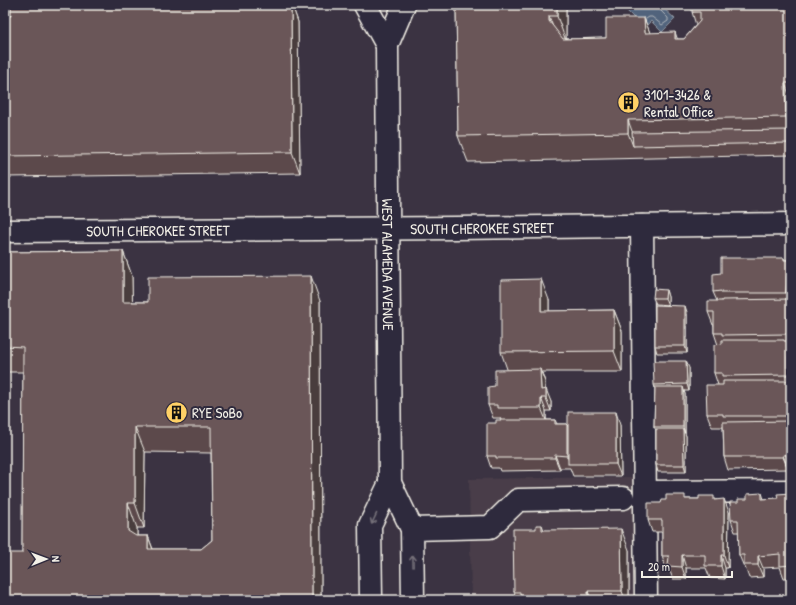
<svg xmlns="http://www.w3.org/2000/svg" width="796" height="605" viewBox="0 0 796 605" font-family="'Patrick Hand',sans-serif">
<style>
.built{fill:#493e49}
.water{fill:#51637c;stroke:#929ca7}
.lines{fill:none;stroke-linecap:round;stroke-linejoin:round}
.shore{stroke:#b3b8bd;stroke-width:1}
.minor-casing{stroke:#f4f1e8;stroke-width:25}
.major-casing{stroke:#f4f1e8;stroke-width:25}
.minor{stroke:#2f2a3d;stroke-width:22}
.major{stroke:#2f2a3d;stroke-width:22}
.wall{fill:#5b4a4c;stroke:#f4f1e8;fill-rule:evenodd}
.shaded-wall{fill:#4a3c3e;stroke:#f4f1e8}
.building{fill:#6a5658;stroke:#f4f1e8;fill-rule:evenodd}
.oneway{stroke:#747079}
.labels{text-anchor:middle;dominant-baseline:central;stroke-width:4;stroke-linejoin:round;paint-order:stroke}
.poi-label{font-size:15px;fill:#f4f1e8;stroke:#2f2a3d;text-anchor:start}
.street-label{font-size:15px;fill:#f4f1e8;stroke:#2f2a3d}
</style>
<rect width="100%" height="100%" fill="#3b3342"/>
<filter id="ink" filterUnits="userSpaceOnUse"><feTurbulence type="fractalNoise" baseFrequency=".025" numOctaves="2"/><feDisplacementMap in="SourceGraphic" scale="8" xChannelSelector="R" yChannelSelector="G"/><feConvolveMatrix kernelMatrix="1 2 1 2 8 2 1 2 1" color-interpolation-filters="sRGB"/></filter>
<g filter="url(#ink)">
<polygon class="built" points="636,477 636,600 471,600 469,479"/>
<polygon class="water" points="621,5 660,5 675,19 662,32 651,21 644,28"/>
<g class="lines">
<polyline class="shore" points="646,19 649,17 652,17 662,25 668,21 668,18 659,9 658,5"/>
<defs>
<g id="minor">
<polyline points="642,226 646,600"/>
<path id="s1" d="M5,231L456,228L791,224"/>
<polyline points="645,492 791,491"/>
<polyline points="412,529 490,527 518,500 623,498"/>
</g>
<g id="major">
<polyline points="365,5 387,45"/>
<path id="s2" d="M404,5L387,45L390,483L412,529L413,600"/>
<polyline points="371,600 370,525 390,483"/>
</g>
</defs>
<use href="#minor" class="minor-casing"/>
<use href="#major" class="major-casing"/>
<use href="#minor" class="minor"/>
<use href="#major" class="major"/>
</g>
<g class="wall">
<polygon points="11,5 292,5 298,22 300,173 5,177 5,16 11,16"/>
<polygon points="456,5 566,5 566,39 606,38 644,18 650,33 678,39 684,39 696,25 692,12 791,5 791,155 468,162 458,136"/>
<path d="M123,251L132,276V302L320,301L321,600L22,553L23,372H5V252ZM145,452L211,453L212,540L201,549H153L148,536H137V528H144Z"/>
<polygon points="784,258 785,260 791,260 791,468 788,468 788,469 728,470 724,457 723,427 712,427 707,414 718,385 714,373 718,345 714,333 714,325 713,325 708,312 717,301 713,292 721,273"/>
<polygon points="666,290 668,297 668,305 656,304 653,298"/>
<polygon points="549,300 549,311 614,310 622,331 622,372 542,372 545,382 545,389 551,402 551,411 546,411 546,420 555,420 557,424 567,424 568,426 620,425 621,476 573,476 570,468 560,468 560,470 500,471 499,468 491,468 487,456 496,423 501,420 500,418 493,418 488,405 495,386 507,369 501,352"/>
<polygon points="687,312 687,353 657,353 655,346"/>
<polygon points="689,368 689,391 684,391 685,394 685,433 686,436 686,472 658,472 656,465 656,430 654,427 655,388 654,385"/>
<polygon points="762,493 764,499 778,498 791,493 791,578 784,578 780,567 763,568 763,577 749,578 745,567 744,567 739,555 739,532 735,532 731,520 747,499"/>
<polygon points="687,499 716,499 729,512 728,568 725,568 725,579 710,578 706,568 686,568 686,579 673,579 669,569 666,569 662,556 662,532 652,532 648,520 661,503"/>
<polygon points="542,525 544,530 629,550 629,600 514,600 516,598 514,592 536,529"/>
</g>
<g class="shaded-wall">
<polygon points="291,5 292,5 298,22 300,173 292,152"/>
<polygon points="557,5 566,5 566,41 557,16"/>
<polygon points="549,16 558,41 549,21"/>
<polygon points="644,18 654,43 645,33"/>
<polygon points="675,32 684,58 675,39"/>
<polygon points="785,83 791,100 791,131 786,117"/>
<polygon points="628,120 637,145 633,146 628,133"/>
<polygon points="123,251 132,276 133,327 123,302"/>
<polygon points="311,276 320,301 321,600 312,600"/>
<polygon points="787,276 791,288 791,305 786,293"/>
<polygon points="541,279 549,300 549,332 541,311"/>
<polygon points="666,290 668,297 668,305 665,298"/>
<polygon points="685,306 687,312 687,353 685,346"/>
<polygon points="614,310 622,331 622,372 614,351"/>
<polygon points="787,317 791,328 791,344 787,334"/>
<polygon points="788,356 791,364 791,382 788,375"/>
<polygon points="686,361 689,368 689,391 687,384"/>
<polygon points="540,369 545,382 545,398 541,390"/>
<polygon points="683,387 685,394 685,433 683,427"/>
<polygon points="546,389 551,402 551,411 546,398"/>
<polygon points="541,398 546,411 546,420 541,408"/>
<polygon points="788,399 791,406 791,422 789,416"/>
<polygon points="616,412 620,425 621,476 616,464"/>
<polygon points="567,424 572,436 570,464 567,456"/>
<polygon points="135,427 145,452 144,528 135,503"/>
<polygon points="683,429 686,436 686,472 684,465"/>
<polygon points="787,438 791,448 791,465 787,455"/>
<polygon points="555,455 560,468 560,470 555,458"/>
<polygon points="783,455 788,468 788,469 783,457"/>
<polygon points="724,499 729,512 728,568 724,555"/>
<polygon points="128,503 137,528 137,556 128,531"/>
<polygon points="621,529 629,550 629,600 625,600 622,591"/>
<polygon points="148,536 157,561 148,549"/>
<polygon points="682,555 686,568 686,579 682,567"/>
<polygon points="721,555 725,568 725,579 721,566"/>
<polygon points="758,556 763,568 763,577 758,565"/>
<polygon points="588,591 591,600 588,600"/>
</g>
<g class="building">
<polygon points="11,5 291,5 292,152 5,156 5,16 11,16"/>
<polygon points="456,5 557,5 557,16 549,16 549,21 563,39 606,38 606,18 644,18 645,33 675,32 675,39 684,39 700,21 700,12 692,12 692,5 791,5 791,83 785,83 786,117 628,120 628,133 458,136"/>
<polygon points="791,130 790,143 633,146 632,132"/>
<path d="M123,251V302H148V277L311,276L312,600H5V553H22L23,347L5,346V252ZM135,427H211L212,540L201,549H148V536H136L128,531V503H135Z"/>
<polygon points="721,258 784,258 784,260 791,260 791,276 787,276 786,293 721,293 721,291 713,292 713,274 721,273"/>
<polygon points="541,279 541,311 614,310 614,351 501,352 501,280"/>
<polygon points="654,289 666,290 665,298 653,298"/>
<polygon points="791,299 791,317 787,317 787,334 722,335 722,333 714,333 714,312 708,312 708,301 722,301 722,300"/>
<polygon points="655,305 685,306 685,346 655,346"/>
<polygon points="722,340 784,340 784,341 791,341 791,356 788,356 788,375 722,376 722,373 714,373 714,345 722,344"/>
<polygon points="653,361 686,361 687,384 654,385"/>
<polygon points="540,369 541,390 546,389 546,398 541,398 541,408 497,408 497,405 488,405 488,387 495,386 495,370"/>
<polygon points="723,381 791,381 791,399 788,399 789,416 723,416 723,414 707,414 706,385 723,385"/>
<polygon points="655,387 683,387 683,427 654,427"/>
<rect x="568" y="412" width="48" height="52"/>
<polygon points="496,420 555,420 555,424 567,424 567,456 555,455 555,458 496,458 496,456 487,456 487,423 496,423"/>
<polygon points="791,421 791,438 787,438 787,455 783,455 783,457 724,457 723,422"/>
<polygon points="656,429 683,429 684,465 656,465"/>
<polygon points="762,493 762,499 778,498 777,494 791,493 791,565 780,566 780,554 758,556 758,565 744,565 744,555 739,555 738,520 731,520 730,502 738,502 738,499 747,499 747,494"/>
<polygon points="666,495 685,495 685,499 699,499 699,496 714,496 714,500 724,499 724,555 721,555 721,566 705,566 705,555 682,555 682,567 668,566 669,556 662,556 662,520 648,520 648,503 661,503 662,500 666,500"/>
<polygon points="536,525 542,525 542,530 621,529 622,591 588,591 588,600 514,600 514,598 520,598 520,592 514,592 513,529 536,529"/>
<rect x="744" y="598" width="15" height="2"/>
<rect x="781" y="598" width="10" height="2"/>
<rect x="668" y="599" width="15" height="1"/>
<rect x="704" y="599" width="14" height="1"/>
</g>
<defs><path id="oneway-shaft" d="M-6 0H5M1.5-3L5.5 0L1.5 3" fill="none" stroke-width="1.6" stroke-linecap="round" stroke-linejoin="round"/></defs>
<g class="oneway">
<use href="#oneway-shaft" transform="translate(374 519) rotate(115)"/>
<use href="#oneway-shaft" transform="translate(413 561) rotate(-91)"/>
</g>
</g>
<defs>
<symbol id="building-disc" viewBox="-11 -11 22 22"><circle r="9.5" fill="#ffd166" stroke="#2f2a3d"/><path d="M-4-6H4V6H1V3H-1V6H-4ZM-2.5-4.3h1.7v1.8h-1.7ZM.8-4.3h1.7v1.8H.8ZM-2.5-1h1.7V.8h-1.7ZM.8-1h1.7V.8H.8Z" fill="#111"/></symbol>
</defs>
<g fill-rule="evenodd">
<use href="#building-disc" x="616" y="90" width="25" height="25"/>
<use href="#building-disc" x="164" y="400" width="25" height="25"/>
</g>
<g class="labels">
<g class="poi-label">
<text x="644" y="94">3101-3426 &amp;<tspan x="644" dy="17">Rental Office</tspan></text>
<text x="192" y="412">RYE SoBo</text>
</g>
<g class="street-label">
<text stroke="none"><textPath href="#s1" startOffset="477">SOUTH CHEROKEE STREET</textPath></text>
<text stroke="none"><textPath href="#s1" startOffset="153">SOUTH CHEROKEE STREET</textPath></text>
<text stroke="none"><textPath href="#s2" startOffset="263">WEST ALAMEDA AVENUE</textPath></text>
</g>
</g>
<rect width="796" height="605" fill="none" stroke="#2f2a3d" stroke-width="20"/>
<rect x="10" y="10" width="776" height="585" fill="none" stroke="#f4f1e8" stroke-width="1.5" filter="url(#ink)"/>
<g transform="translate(46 559) rotate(89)" stroke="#2f2a3d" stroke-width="3" paint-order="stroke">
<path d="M0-3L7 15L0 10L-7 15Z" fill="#f4f1e8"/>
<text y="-6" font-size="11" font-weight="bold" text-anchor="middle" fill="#f4f1e8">N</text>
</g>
<path d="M642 571v6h90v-6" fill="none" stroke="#f4f1e8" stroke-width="2"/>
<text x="648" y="571" font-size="12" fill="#f4f1e8" stroke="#2f2a3d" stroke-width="3" paint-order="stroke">20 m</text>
</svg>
